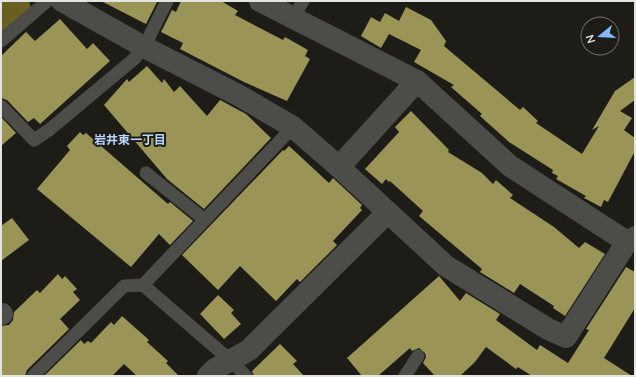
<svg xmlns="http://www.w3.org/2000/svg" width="636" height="377" viewBox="0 0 636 377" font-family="Mulish,'Noto Sans JP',sans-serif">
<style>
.water{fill:#686022}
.building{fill:#9b9457}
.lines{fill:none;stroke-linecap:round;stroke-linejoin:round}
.lane{stroke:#4c4c49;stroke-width:13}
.street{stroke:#4c4c49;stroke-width:22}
.labels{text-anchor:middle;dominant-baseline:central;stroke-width:4;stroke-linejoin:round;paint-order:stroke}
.neighbourhood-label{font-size:12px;font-weight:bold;fill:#b7d6fa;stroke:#1d1c17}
</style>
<rect width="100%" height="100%" fill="#1d1c17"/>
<polygon class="water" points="1,1 29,1 31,8 1,32"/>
<g class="building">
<polygon points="101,1 155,1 157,2 146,24"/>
<polygon points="181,1 221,1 238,11 235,15 283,40 285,37 308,50 305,56 310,59 287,101 244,82 180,49 183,43 161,32 172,10 176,12"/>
<polygon points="406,7 431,20 446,41 444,46 520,110 523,107 538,121 536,123 582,154 599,126 592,130 615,91 635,77 635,100 620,111 632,118 624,130 635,138 635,151 608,202 604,200 601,207 584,198 586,196 556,179 558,176 552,173 553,170 509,142 480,116 482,114 451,87 454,85 414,62 421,50 389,34 381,48 361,36 371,17 380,22 385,13 399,21"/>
<polygon points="60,19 87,49 93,43 110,61 40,124 34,118 28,122 7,100 1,98 1,56 26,32 35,41"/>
<polygon points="147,66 162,83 164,79 174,92 180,86 207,116 220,100 246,114 271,138 204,209 167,179 104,105 127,79 129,82"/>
<polygon points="411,111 449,150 448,152 482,173 493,184 496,180 513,195 510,198 554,227 579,248 585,242 605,254 565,316 553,308 554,306 520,284 514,293 480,272 482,269 419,216 423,211 390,181 389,182 386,179 382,184 365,169 399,132 395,127"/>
<polygon points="1,117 16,133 1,146"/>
<polygon points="80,132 83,135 86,133 168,204 170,202 193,221 170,245 159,234 131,267 37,189 70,150 67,146"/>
<polygon points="289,146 329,183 333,178 362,205 360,208 362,210 333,241 337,245 300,282 297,279 276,301 240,266 218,290 182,255 283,150 284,151"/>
<polygon points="12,218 29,240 1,261 1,226"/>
<polygon points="626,267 635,272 635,308 604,358 632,376 532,376 518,367 516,369 486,347 475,362 460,376 435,376 423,363 426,357 425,353 419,348 412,351 410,348 378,376 362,376 347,358 439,276 460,301 466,293 500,314 496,320 537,350 540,345 568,363 589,330 586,329"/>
<polygon points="58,274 62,279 65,276 77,289 73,292 80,300 60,319 69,329 27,370 25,376 1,376 1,326 9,325 13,320 14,312 37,290 40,293"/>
<polygon points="218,295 234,310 231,313 241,324 224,339 200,314"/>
<polygon points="122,316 149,340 147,342 168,361 166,363 179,376 137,376 124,364 112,376 44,376 81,340 84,344 88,341 91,343 111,322 114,325"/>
<polygon points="280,344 297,361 293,364 304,376 254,376 252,371"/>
</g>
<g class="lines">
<g class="lane">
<polyline points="293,18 303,1"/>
<polyline points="1,41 47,1"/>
<polyline points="1,106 34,140 49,130 134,59 144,47 167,1"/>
<polyline points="146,173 205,220"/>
<polyline points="143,285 230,360 246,376"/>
<polyline points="33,376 124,286 143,285 293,127"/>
<polyline points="405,376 418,356"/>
</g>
<g class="street">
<polyline points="62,1 144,47 240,96 293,127 339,167 446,266 548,329 566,337 627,242 635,237"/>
<polyline points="260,1 417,81 510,166 627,242"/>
<polyline points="339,167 417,81"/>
<polyline points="1,314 2,314"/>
<polyline points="208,376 215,369 249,350 387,213"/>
</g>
</g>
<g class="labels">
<g class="neighbourhood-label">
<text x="130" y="139">岩井東一丁目</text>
</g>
</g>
<rect width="636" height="377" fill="none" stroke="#e4e4e0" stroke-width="4"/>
<g transform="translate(600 36) rotate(252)"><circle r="19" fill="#1d1c17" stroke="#6d6c67"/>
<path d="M0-3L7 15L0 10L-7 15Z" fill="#85bbfb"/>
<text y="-6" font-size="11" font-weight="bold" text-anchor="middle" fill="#e4e4e0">N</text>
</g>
</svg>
